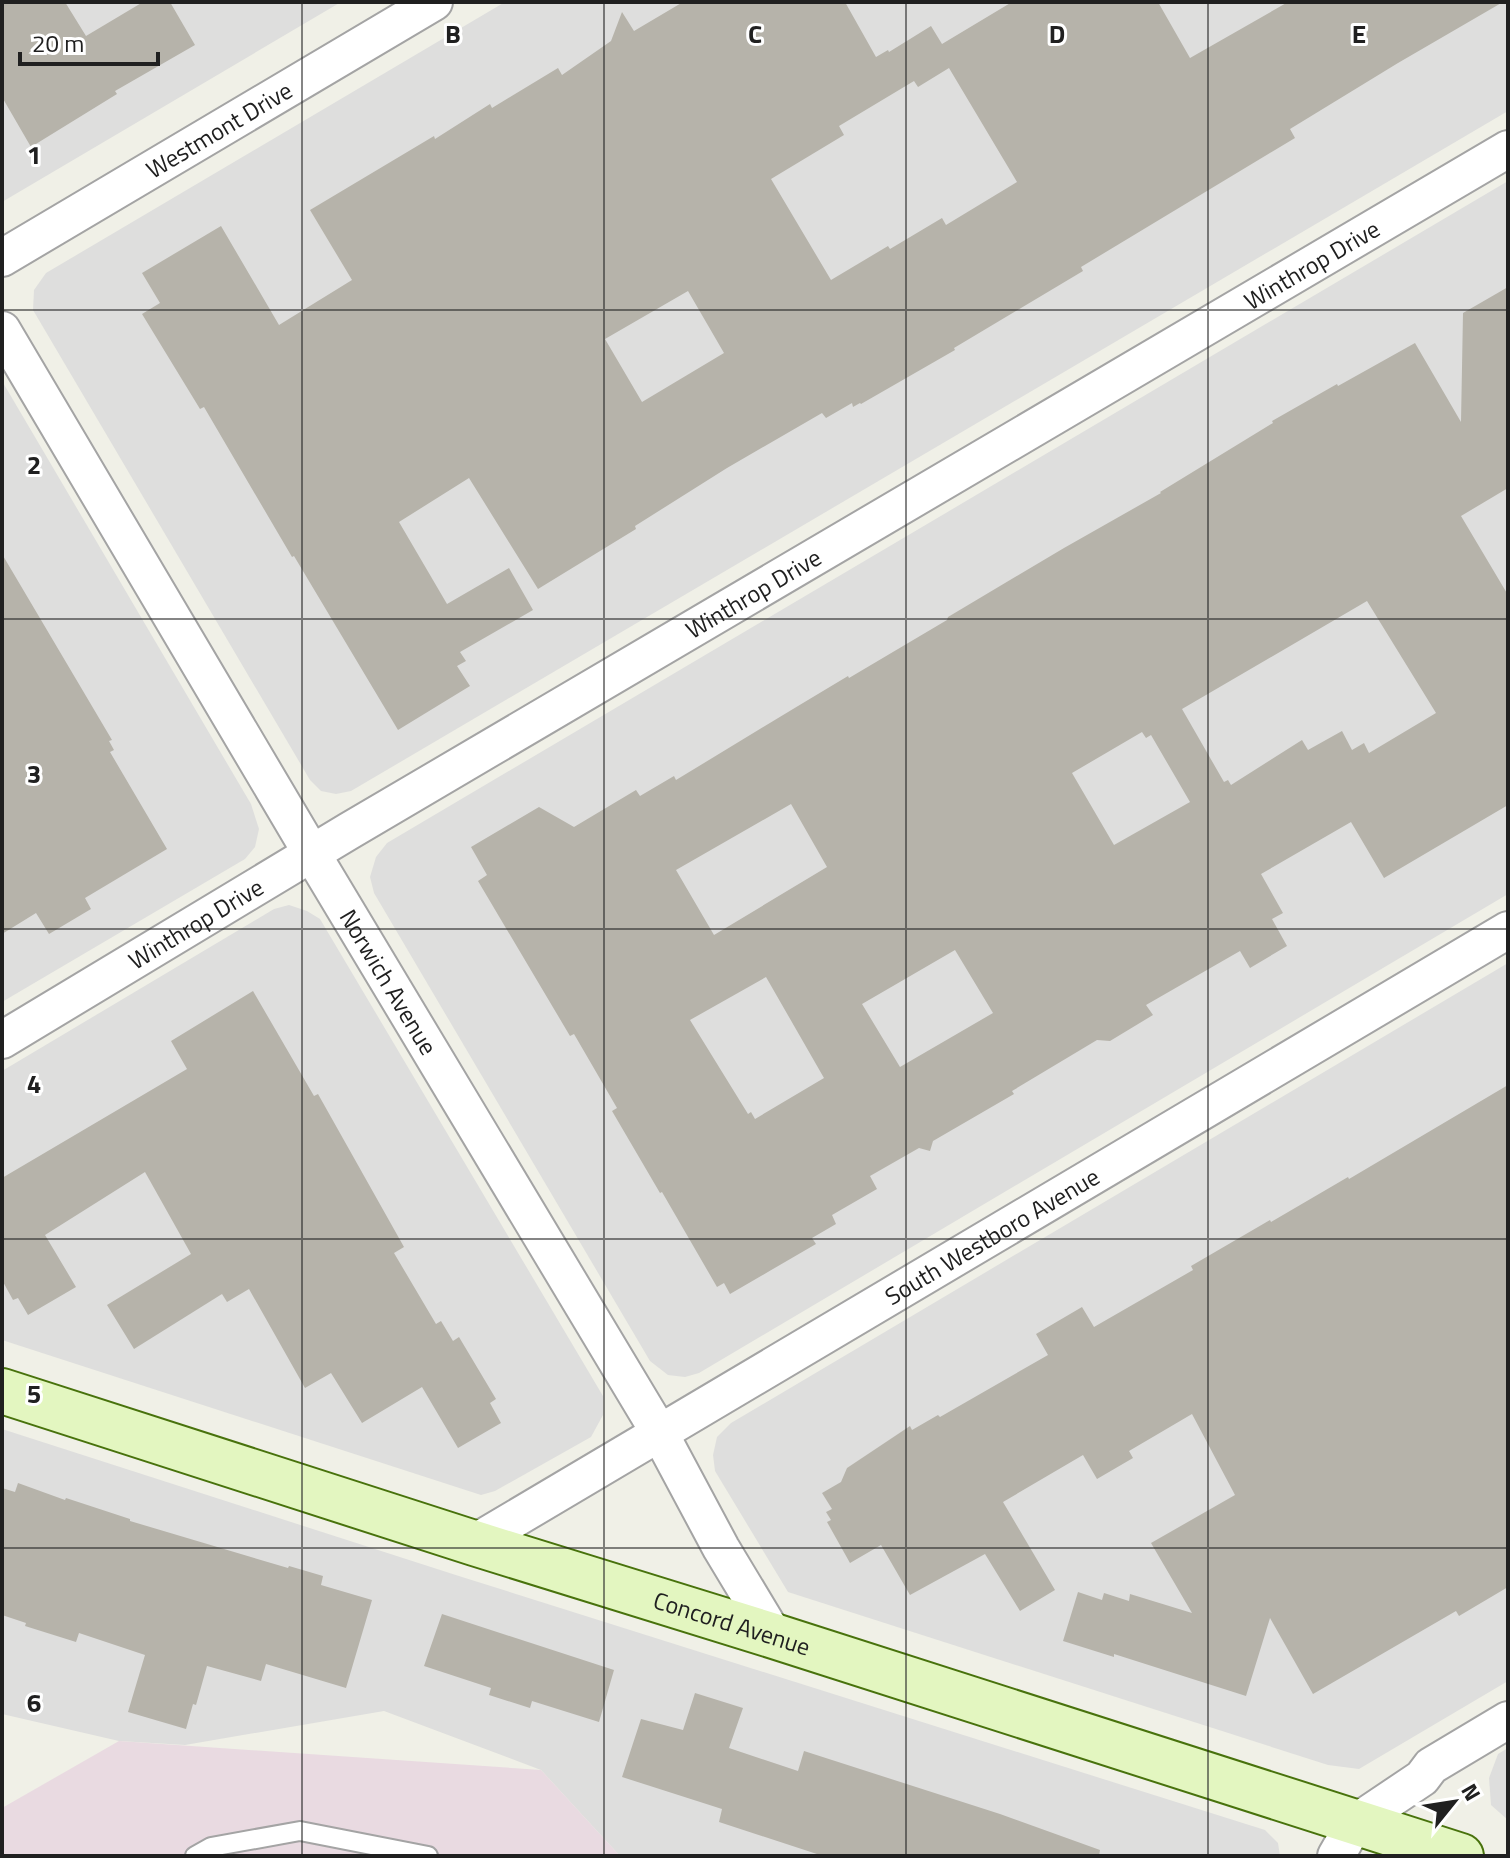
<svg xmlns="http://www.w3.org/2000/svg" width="1510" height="1858" viewBox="0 0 1510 1858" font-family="'Titillium Web',sans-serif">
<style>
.residential{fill:#dededd}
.industrial{fill:#e9dae1}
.building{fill:#b6b3aa;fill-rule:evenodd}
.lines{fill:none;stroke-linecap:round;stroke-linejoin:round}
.lane-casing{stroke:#a4a4a4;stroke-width:22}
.street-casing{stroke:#a4a4a4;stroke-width:40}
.secondary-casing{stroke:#48720c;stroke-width:48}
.lane{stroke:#fff;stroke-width:18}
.street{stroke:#fff;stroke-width:36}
.secondary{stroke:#e3f6c0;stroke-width:44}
.grid{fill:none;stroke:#202020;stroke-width:2;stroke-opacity:0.55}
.labels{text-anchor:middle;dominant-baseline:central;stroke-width:6;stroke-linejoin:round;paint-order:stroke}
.street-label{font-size:24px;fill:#202020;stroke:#fff}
.grid-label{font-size:26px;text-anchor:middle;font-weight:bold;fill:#202020;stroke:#fff;stroke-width:6;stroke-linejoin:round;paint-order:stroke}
</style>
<rect width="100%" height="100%" fill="#f0f0e7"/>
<g class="residential">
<polygon points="2,2 341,2 2,202"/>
<polygon points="505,2 1508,2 1508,111 351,791 336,794 321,791 310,780 33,310 34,290 46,273"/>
<polygon points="1508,181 1508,894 699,1373 685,1377 668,1375 650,1361 374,893 370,877 376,857 387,843"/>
<polygon points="2,381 251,804 259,829 255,847 245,859 2,1002"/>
<polygon points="289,905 307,911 320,919 603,1396 603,1415 591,1437 495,1491 481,1495 2,1340 2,1071 274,909"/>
<polygon points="1508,963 1508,1681 1359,1769 1328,1765 788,1592 715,1471 713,1455 717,1437 731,1423"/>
<polygon points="2,1429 462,1577 1265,1830 1278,1843 1280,1856 620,1856 541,1770 384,1711 185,1745 119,1741 2,1714"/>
<polygon points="1508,1748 1508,1820 1491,1805 1489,1778 1498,1754"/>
</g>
<polygon class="industrial" points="119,1741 541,1770 620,1856 2,1856 2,1808"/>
<g class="building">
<polygon points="2,2 65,2 86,36 143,2 170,2 195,45 115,91 117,94 31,147 2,97"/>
<path d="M683,2H845L876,57L888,50L889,52L931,26L942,44L1012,2H1158L1190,58L1288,2H1503L1398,63L1290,129L1295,138L1081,267L1083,271L954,348L955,350L861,404L860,403L853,407L852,403L826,418L822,413L727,468L635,526L636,529L538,589L469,478L399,522L447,604L509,568L533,610L460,652L466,661L457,666L470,686L398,730L294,556L292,557L204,407L200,409L142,314L160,303L142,273L221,226L279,325L352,280L310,210L434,136L435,139L490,104L492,108L558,68L562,75L611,41L622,12L634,31ZM949,68L1017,182L946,225L942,218L890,249L888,246L831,280L771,179L844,135L839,126L914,81L918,87ZM688,291L724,353L642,402L605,339Z"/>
<path d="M1508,287V488L1461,516L1508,595V805L1384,878L1351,822L1261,874L1283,913L1272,919L1287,946L1250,968L1240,951L1146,1005L1153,1015L1110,1041L1097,1040L1012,1091L1014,1094L933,1141L930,1151L919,1148L870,1176L877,1189L832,1215L836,1224L812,1238L816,1244L730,1294L724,1283L717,1287L662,1192L660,1193L612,1111L617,1108L574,1034L570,1036L478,881L487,875L471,847L539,807L574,827L636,790L640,796L674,776L676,780L798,706L848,676L849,678L947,620L948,617L1064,548L1161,493L1160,492L1273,423L1272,421L1337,384L1338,386L1415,343L1461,422L1463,313ZM1367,601L1436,713L1369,753L1364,743L1352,750L1342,731L1308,750L1302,740L1231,785L1228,780L1224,782L1182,709ZM1142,732L1146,738L1151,735L1190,802L1114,845L1072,773ZM791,804L827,867L714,935L676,870ZM955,950L993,1013L900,1067L862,1004ZM766,977L824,1078L755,1119L751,1112L748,1114L690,1020Z"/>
<polygon points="2,554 112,740 109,741 114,750 110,752 167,849 85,898 91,909 49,934 36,913 2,934"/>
<polygon points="253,991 314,1096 318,1094 404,1247 394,1253 436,1324 441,1321 453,1341 459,1337 496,1399 490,1403 501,1423 458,1448 422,1387 362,1423 331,1373 305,1388 249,1289 227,1302 222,1294 134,1349 107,1305 191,1254 145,1172 45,1235 76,1287 28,1315 18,1298 13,1300 2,1280 2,1178 187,1069 171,1041"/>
<polygon points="1508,1085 1508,1587 1459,1616 1456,1611 1313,1694 1270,1618 1246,1696 1114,1654 1114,1657 1063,1641 1078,1592 1102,1600 1104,1593 1129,1601 1130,1594 1192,1613 1151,1543 1235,1495 1192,1414 1129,1451 1133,1458 1097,1479 1083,1455 1003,1502 1055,1590 1020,1611 985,1554 910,1595 881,1545 850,1563 827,1522 831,1520 826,1512 832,1509 822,1493 841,1482 847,1468 910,1426 912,1430 938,1415 940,1417 1048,1355 1036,1334 1082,1307 1094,1327 1193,1270 1191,1266 1270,1220 1271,1222 1348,1177 1349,1179"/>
<polygon points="18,1483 65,1500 66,1498 130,1519 130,1521 288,1568 289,1566 323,1576 321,1585 372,1600 346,1688 266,1664 261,1681 207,1666 196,1705 193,1704 186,1729 128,1712 145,1655 79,1633 76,1642 25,1626 26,1623 2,1615 2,1488 15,1492"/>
<polygon points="442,1614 614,1670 599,1722 532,1701 530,1708 489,1695 491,1688 424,1666"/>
<polygon points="695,1693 743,1708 729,1748 798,1771 804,1751 1000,1814 1100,1850 1099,1856 823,1856 719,1822 722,1809 622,1777 641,1719 683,1730"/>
</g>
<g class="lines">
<defs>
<polyline id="lane" points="195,1856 211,1847 300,1831 428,1856"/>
<g id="street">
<path id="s1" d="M2,258L434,2"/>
<path id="s2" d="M2,330L312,854L659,1432L721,1548L774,1636"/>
<path id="s3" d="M2,1040L349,831L1508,149"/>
<path id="s4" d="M474,1543L1508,930"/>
<polyline points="1336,1856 1355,1823 1422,1778 1431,1766 1508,1720"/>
</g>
<g id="secondary">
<path id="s5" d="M2,1391L474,1543L774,1636L1461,1856"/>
</g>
</defs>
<use href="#lane" class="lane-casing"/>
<use href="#street" class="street-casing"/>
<use href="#secondary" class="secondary-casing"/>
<use href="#lane" class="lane"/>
<use href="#street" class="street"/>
<use href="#secondary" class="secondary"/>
</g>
<path class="grid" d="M302,2V1856M604,2V1856M906,2V1856M1208,2V1856M2,310H1508M2,619H1508M2,929H1508M2,1239H1508M2,1548H1508"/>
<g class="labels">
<g class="street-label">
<text stroke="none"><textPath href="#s1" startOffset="252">Westmont Drive</textPath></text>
<text stroke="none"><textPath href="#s3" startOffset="1522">Winthrop Drive</textPath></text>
<text stroke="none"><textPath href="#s3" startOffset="874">Winthrop Drive</textPath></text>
<text stroke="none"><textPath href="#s3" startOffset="226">Winthrop Drive</textPath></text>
<text stroke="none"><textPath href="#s2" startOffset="758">Norwich Avenue</textPath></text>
<text stroke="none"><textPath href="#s4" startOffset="602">South Westboro Avenue</textPath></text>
<text stroke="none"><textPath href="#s5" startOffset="766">Concord Avenue</textPath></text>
</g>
</g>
<g class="grid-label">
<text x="453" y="43">B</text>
<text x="755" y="43">C</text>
<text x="1057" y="43">D</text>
<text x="1359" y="43">E</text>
<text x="34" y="164">1</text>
<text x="34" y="474">2</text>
<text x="34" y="783">3</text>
<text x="34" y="1093">4</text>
<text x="34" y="1403">5</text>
<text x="34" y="1712">6</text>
</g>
<rect width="1510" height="1858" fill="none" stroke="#202020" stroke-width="8"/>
<g transform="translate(1454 1802) rotate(60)" stroke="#ffffff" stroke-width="6" paint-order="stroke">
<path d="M0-6L14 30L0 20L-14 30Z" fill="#202020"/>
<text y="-12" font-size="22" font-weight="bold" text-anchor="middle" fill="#202020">N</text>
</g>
<path d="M20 52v12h138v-12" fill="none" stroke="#202020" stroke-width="4"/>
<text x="32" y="52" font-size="24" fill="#202020" stroke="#ffffff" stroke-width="6" paint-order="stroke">20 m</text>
</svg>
